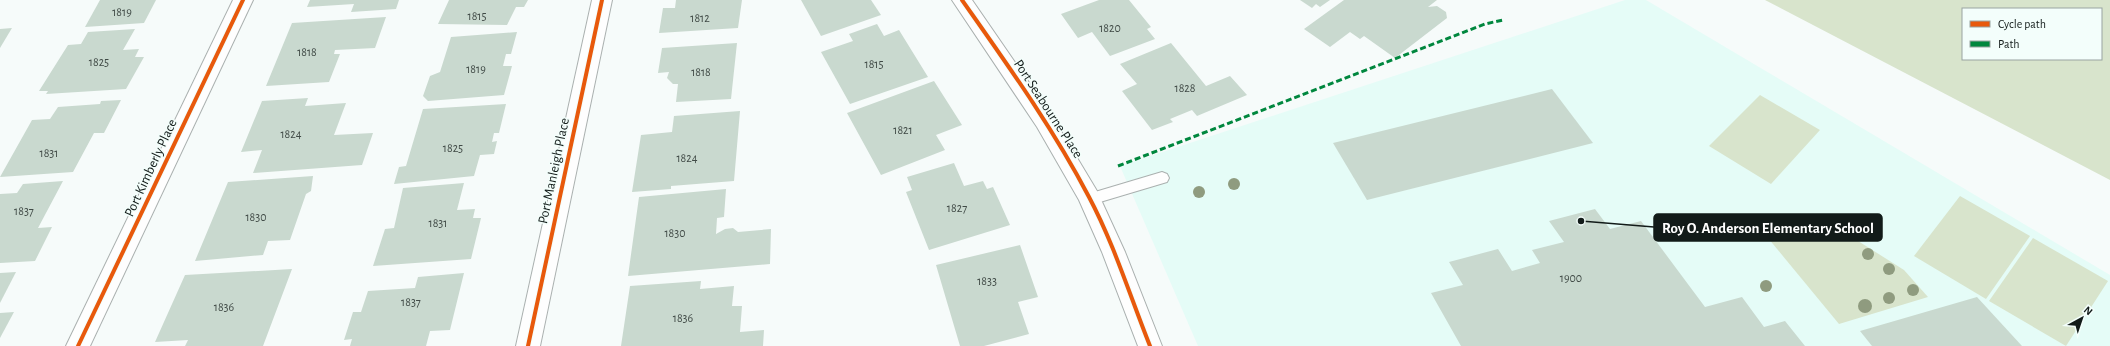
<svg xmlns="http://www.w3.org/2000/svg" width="2110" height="346" viewBox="0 0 2110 346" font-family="'Alegreya Sans',sans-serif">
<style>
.built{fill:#e5fcf7}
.green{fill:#d8e4cc;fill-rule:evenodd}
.building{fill:#c9d9cf}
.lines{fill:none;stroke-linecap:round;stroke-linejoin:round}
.service-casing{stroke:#aab0af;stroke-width:2}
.minor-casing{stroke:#aab0af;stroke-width:2}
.tertiary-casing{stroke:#aab0af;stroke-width:2}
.service{fill:#fefefe;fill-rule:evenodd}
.minor{fill:#fefefe;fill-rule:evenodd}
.tertiary{fill:#fefefe;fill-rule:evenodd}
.quiet{stroke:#00873e;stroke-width:3;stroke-dasharray:6 3;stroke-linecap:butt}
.cycleway-casing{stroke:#f3fefb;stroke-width:6}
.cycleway{stroke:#e8590c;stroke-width:4}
.tree{fill:#8f9b7f}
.labels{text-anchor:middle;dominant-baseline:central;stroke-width:3;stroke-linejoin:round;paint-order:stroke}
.number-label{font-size:12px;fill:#404a46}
.street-label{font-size:14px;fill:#121b19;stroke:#f3fefb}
.leader{fill:none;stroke:#121b19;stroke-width:1.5}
.callout-dot{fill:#121b19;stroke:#f3fefb;stroke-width:1.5}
.callout{fill:#121b19;stroke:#121b19;stroke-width:1.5}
.callout-label{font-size:15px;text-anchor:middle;font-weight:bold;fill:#fff}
</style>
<rect width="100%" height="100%" fill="#f6fbfa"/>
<polygon class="built" points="1625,0 1646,0 2110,275 2110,346 1198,346 1120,166"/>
<g class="green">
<path d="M1765,0H2110V180ZM1963,9H2101V59H1963Z"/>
<polygon points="1760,95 1820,130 1771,184 1709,146"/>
<polygon points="1960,196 2030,236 1986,299 1914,256"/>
<polygon points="1828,222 1904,270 1928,297 1839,324 1768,238"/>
<polygon points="2033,238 2108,281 2066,346 1989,301"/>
</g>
<g class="building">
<polygon points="100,0 156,0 144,23 85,27"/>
<polygon points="310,0 399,0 396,9 351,12 354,4 307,7"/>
<polygon points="449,0 528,0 524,7 516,7 507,25 438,24"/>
<polygon points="676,0 742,0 738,28 659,33 663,8 675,8"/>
<polygon points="801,0 871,0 881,15 821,36"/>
<polygon points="1099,0 1129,0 1151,27 1147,29 1155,39 1110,56 1092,32 1078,38 1061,14"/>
<polygon points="1300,0 1330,0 1320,7 1316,4 1312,8"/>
<polygon points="1344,0 1437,0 1428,7 1437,6 1446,12 1447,18 1395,58 1364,36 1360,39 1350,32 1330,47 1304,29"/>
<polygon points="386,17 375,48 335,50 334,54 340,54 329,82 266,86 292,23"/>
<polygon points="877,24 884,36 899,30 928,77 850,104 821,52 853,41 849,34"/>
<polygon points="12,28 0,48 0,29"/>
<polygon points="135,29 123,50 139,49 135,57 144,57 126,89 46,94 48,91 39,91 68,45 81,44 88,32"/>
<polygon points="517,32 511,54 506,54 503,66 512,66 504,95 428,101 423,96 430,76 440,72 451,37"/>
<polygon points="737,43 731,99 676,102 678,84 673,84 667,78 669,72 658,73 662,48"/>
<polygon points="1171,43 1206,86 1230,76 1247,95 1197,116 1192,110 1170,119 1173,122 1152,130 1122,91 1137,84 1120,64"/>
<polygon points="934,81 962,125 936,135 945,150 881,175 847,113"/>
<polygon points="1552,89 1593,143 1367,200 1333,143"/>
<polygon points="308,98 305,106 346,103 334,135 373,133 362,165 253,173 262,150 241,152 262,101"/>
<polygon points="121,100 104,133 94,133 73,172 0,177 32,120 50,119 58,107 100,104 101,101"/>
<polygon points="506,104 499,133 494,133 492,142 497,141 494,154 480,155 474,176 394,184 399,167 406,166 423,109"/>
<polygon points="740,111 734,181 671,186 671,189 632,192 641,135 672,132 674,116"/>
<polygon points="954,163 964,186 983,181 987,189 993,187 1010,225 929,250 906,192 912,190 907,177"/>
<polygon points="313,176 311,191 306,194 290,240 268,241 263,255 195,261 228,182"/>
<polygon points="63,181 38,228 52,227 35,261 0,263 0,194 17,193 23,184"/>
<polygon points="464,183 457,210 475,209 473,218 481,218 471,259 373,266 385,229 394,228 403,188"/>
<polygon points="726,189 724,217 717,218 716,234 725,229 733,228 738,232 771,229 770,264 628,276 639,197"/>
<polygon points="1595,209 1610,229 1641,221 1705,307 1742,297 1764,327 1785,321 1805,346 1461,346 1431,293 1463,285 1449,262 1498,249 1512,271 1540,263 1532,250 1564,242 1549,221"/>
<polygon points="1020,245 1038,297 1018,302 1029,334 984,346 960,346 936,265"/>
<polygon points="292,269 263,346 185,346 188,340 155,342 185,275"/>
<polygon points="16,272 0,303 0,273"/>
<polygon points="464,273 450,330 430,331 426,346 350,346 352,339 344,340 353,312 361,312 368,291 415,288 418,277"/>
<polygon points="701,281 700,289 734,286 732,306 742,306 740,332 764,330 763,346 621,346 630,286"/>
<polygon points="1977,297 2022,346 1872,346 1860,331"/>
<polygon points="14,312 0,338 0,313"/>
</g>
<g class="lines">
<defs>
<polygon id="service" points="1162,172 1167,174 1169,178 1167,182 1090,205 1085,203 1083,199 1085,195"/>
<g id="minor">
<polygon points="233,0 253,0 90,346 66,346"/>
<polygon points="592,0 612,0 540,346 516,346"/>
</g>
<polygon id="tertiary" points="952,0 972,0 1052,116 1097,191 1125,252 1162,346 1138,346 1102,252 1079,200 1037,127"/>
</defs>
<use href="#service" class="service-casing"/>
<use href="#minor" class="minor-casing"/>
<use href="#tertiary" class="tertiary-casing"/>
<use href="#service" class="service"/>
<use href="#minor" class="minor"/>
<use href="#tertiary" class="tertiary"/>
<polyline class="quiet" points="1118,166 1485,24 1503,20"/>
<defs>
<g id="cycleway">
<path d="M962,0C1007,64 1053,128 1089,197C1114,244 1130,296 1150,346"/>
<polyline points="78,346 243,0"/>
<polyline points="528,346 602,0"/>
</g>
</defs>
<use href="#cycleway" class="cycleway-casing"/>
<use href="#cycleway" class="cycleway"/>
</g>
<g class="tree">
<circle cx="1234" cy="184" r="6"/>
<circle cx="1199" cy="192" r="6"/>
<circle cx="1868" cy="254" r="6"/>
<circle cx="1889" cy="269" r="6"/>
<circle cx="1766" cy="286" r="6"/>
<circle cx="1913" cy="290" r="6"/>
<circle cx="1889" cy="298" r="6"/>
<circle cx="1865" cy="306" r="7"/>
</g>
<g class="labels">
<g class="number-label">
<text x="122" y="12">1819</text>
<text x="477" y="16">1815</text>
<text x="700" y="18">1812</text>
<text x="1110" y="28">1820</text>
<text x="307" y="52">1818</text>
<text x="99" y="62">1825</text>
<text x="874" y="64">1815</text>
<text x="476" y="69">1819</text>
<text x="701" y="72">1818</text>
<text x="1185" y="88">1828</text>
<text x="903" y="130">1821</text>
<text x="291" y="134">1824</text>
<text x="453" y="148">1825</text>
<text x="49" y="153">1831</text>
<text x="687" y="158">1824</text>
<text x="957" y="208">1827</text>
<text x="24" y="211">1837</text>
<text x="256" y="217">1830</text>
<text x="438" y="223">1831</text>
<text x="675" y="233">1830</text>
<text x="1571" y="278">1900</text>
<text x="987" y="281">1833</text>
<text x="411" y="302">1837</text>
<text x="224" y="307">1836</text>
<text x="683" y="318">1836</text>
</g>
<g class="street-label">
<text transform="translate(1048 109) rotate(57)">Port Seabourne Place</text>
<text transform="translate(151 168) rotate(-65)">Port Kimberly Place</text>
<text transform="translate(554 171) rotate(-78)">Port Manleigh Place</text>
</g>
</g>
<path class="leader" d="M1581 221L1654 227"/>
<circle class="callout-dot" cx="1581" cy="221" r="4"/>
<rect class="callout" x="1654" y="214" width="228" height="27" rx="4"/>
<g class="callout-label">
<text x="1768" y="233">Roy O. Anderson Elementary School</text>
</g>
<rect x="1962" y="8" width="140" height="52" fill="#f3fefb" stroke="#99a3a1"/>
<rect x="1970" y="21" width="20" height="6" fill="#e8590c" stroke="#99a3a1"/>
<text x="1998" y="28" font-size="12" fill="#121b19">Cycle path</text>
<rect x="1970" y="41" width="20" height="6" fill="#00873e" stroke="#99a3a1"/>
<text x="1998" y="48" font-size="12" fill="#121b19">Path</text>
<g transform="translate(2082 318) rotate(40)" stroke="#f3fefb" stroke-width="3" paint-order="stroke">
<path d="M0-3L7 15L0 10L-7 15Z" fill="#121b19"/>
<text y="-6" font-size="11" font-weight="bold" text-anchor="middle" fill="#121b19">N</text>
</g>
</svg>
